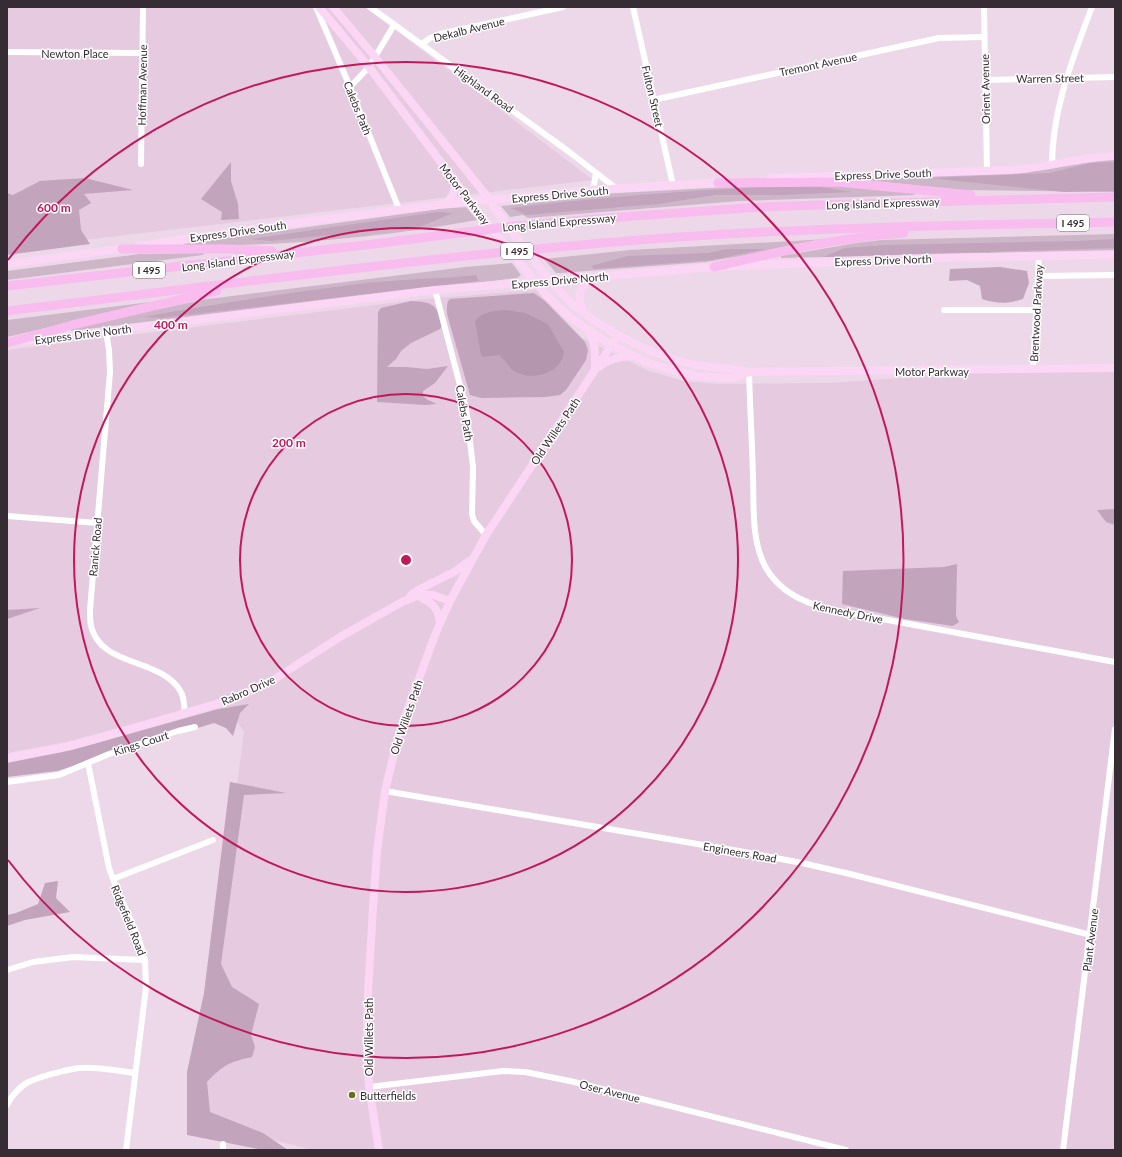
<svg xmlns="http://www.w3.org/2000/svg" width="1122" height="1157" viewBox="0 0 1122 1157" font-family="Lato,sans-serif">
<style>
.built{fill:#e5cae0}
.green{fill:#ceb6c9}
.forest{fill:#c2a4bd}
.water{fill:#b496af}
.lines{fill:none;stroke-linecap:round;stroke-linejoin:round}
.minor{stroke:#fff;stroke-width:6}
.major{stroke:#fbd7f5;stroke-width:8}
.highway{stroke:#f9bcee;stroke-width:9}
.ring{fill:none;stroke:#c2185b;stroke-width:2}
.poi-dot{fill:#677017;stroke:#fff;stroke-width:1.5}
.labels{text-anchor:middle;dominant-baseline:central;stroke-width:3;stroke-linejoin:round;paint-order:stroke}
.shield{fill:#fff;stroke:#726c71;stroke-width:1}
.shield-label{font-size:10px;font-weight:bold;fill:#362d34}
.street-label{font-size:11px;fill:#362d34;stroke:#fff}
.poi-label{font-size:11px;fill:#362d34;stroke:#fff;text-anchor:start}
.centre{fill:#c2185b;stroke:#fff;stroke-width:2}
.ring-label{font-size:12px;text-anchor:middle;font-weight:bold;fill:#c2185b;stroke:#fff;stroke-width:3;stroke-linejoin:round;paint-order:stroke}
</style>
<rect width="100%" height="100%" fill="#edd8e9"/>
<g class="built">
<polygon points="7,7 365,7 593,180 7,249"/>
<polygon points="536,290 582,338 649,371 684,381 718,384 829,383 1033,369 1115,367 1115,1150 313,1150 193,1119 244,732 223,700 66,742 7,753 7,350 424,299"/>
</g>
<g class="green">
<polygon points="1115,159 1115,192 961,190 865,180 865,177"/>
<polygon points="821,184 909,192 916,195 739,201 528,218 523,215 510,217 501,206 585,198 601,194 711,188"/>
<path d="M466,207L477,220C380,238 282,246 184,246V244L439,209Z"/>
<polygon points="1115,234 1115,250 781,258 781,256 856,243 882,240"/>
<polygon points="845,238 706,262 561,273 556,273 544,259 630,250"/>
<polygon points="204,253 203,255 7,280 7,271 140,254"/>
<polygon points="512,263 521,275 517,278 140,324 71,331 71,329 134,314 208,299 465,267"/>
<polygon points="150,302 150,304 7,337 7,320"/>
</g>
<g class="forest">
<polygon points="231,162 231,181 238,204 239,219 221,220 222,212 201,199"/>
<polygon points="1115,162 1115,191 1064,192 929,178 1050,173 1090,163"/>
<polygon points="85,178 133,190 84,194 91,203 79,210 81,230 90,244 7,255 7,193 13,195 40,181"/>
<path d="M808,185L852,192L782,195H715L658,204L527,215L511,208C610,196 708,189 808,185Z"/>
<polygon points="437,212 453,213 422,226 270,241 251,239"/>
<polygon points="1115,239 1115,248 823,257 845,248 884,245 1078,241"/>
<polygon points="727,249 766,249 712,260 594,269 591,266 628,256 708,253"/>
<path d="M1000,267L1027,271L1029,283L1023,299C1007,304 998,304 982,299L980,286L967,280L949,281L950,269Z"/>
<path d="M476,275L479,281L161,318L142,317C217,304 292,292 367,283C404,279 440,279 476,275Z"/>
<path d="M534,293L545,301L585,342L588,350L586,360L566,390L560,395L545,397L481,398L470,395L447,314C447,308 446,303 450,299Z"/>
<path d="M411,301C432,302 437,304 443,325L440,329L411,343L401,351L396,359L387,367H406L427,369L448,366L435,383L423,391V396L428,400L437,404L425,405L377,402L378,312L381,308Z"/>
<polygon points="1115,509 1115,525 1106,522 1097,510"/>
<polygon points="957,564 956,616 959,622 953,626 905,619 842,604 843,571 944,567"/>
<polygon points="40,608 7,619 7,610"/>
<polygon points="249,704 240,713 233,736 226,728 214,723 57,771 7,777 7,763 72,750 218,709"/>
<path d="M230,782L286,793L244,795L221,964L232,987L259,1004L251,1035L255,1047L252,1057C229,1062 223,1065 207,1082L210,1112L263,1133L288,1150H263L187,1135V1072L204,993Z"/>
<polygon points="58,881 56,898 70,912 25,920 7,926 7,915 16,913 38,904 45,883"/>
</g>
<path class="water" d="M506,310L525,313L548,324L564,352C563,355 563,359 561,361C552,376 528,380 514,371C510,368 504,359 499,355L483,357L481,355L475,321C483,311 494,311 506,310Z"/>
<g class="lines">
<g class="minor">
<polyline points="316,7 350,87 399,209"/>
<polyline points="370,7 568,151 617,189"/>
<polyline points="633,7 673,185"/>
<polyline points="984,7 987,171"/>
<polyline points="422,44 430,38 440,34 563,7"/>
<polyline points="7,52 143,53"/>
<polyline points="985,80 1115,77"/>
<polyline points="350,87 369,67 394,25"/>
<polyline points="653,100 939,38 984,37"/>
<polyline points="141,164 143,7"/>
<path d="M1052,165C1052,110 1073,57 1092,7"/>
<polyline points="591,190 594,185 596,173"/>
<polyline points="1038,276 1115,275"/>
<polyline points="435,290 466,408 473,467 472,514 474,521 486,535"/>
<polyline points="944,310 1036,310"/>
<path d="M106,332L109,350L110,372L90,610C90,615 90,621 91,626C101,668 161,657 181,692C184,697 184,706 185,713"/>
<polyline points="1033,369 1039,256"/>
<path d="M749,372C750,407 752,441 753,476C754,506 751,541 766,568C780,592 803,602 828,609L1115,662"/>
<polyline points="7,516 98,523"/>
<polyline points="88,763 109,868 117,890 138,936 145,960 146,987 126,1150"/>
<polyline points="7,782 59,775 109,754 178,731 195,727"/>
<polyline points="385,791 739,851 802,863 850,874 1091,935"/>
<polyline points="113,879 213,840"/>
<polyline points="7,970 33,962 73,957 145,960"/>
<polyline points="369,1087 503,1071 525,1072 570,1081 846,1150"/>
<path d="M7,1105C11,1096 17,1090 25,1084C36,1077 66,1070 79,1068C97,1066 117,1071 135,1073"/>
<polyline points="223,1150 223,1144"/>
<polyline points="1063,1150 1115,729"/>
</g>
<g class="major">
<polyline points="319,7 369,67 477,210 546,295 571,318 611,345 649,363 669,369 697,376 721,378 733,378 749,372"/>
<path d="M333,7L375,57L490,200L495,209C519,241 543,275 571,303C576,308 583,312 588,316C617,337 649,352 683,362C704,368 727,367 749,372L1115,368"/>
<path d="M771,178L1012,170C1047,168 1080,157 1115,156"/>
<polyline points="446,204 453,194 456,182"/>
<polyline points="139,246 271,226 446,204 591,190 724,182"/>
<polyline points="7,264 128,248"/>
<path d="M583,312C577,295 578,290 591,277"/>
<path d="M589,331C596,344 595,355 595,370"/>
<polyline points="24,341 435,290 714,267 927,258 1115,255"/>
<path d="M599,367C609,359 619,356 633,356"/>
<polyline points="411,595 418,590 456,571 469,561"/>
<path d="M419,596C433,604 438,607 440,623"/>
<polyline points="7,758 61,748 96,739 236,698 273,680 340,637 402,602 419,595 433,595 450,601"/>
<polyline points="379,1150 369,1087 367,1047 368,992 373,908 377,851 385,791 399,733 435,635 450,601 486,535 618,335"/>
</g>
<g class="highway">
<polyline points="718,183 838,182 971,195"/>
<polyline points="122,249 230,249 272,251"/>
<path d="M714,267C777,252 840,237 904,233"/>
<polyline points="7,286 374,244 506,227 593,219 761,207 850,204 1115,197"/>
<path d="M7,311C231,284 454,253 679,237C824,227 970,225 1115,222"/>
<polyline points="7,343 72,325 217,291"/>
</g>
</g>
<g class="ring">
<circle cx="406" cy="560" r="166"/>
<circle cx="406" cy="560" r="332"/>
<path d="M8 260A498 498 0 1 1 8 860"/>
</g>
<circle class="poi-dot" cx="352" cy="1095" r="4"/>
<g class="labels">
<g class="shield">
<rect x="1057" y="215" width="32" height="16" rx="3"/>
<rect x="501" y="243" width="32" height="16" rx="3"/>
<rect x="133" y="262" width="32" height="16" rx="3"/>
</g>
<g class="shield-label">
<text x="1073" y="223">I 495</text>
<text x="517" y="251">I 495</text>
<text x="149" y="270">I 495</text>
</g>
<g class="street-label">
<text transform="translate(469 29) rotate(-14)">Dekalb Avenue</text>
<text x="75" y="53">Newton Place</text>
<text transform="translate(818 64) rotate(-12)">Tremont Avenue</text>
<text transform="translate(1050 78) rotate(-1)">Warren Street</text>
<text transform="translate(142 85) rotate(-89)">Hoffman Avenue</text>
<text transform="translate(484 89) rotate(36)">Highland Road</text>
<text transform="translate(985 89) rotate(-91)">Orient Avenue</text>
<text transform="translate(653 96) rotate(77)">Fulton Street</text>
<text transform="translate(358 108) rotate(68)">Calebs Path</text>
<text transform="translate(883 174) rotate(-2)">Express Drive South</text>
<text transform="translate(465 194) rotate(52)">Motor Parkway</text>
<text transform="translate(560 194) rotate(-5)">Express Drive South</text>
<text transform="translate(883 203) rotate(-2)">Long Island Expressway</text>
<text transform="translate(559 222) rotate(-5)">Long Island Expressway</text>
<text transform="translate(238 231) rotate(-8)">Express Drive South</text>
<text transform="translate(238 260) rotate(-7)">Long Island Expressway</text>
<text transform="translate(883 260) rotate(-2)">Express Drive North</text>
<text transform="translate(560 280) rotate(-5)">Express Drive North</text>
<text transform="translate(1036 313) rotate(-87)">Brentwood Parkway</text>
<text transform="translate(83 334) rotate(-7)">Express Drive North</text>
<text x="932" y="371">Motor Parkway</text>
<text transform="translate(465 413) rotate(80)">Calebs Path</text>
<text transform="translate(555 431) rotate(-56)">Old Willets Path</text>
<text transform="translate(95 547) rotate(-85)">Ranick Road</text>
<text transform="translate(848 612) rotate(12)">Kennedy Drive</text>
<text transform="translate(248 690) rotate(-24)">Rabro Drive</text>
<text transform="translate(406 717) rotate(-71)">Old Willets Path</text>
<text transform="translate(141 743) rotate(-18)">Kings Court</text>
<text transform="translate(740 852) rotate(10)">Engineers Road</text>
<text transform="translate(129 920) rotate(68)">Ridgefield Road</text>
<text transform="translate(1090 940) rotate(-83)">Plant Avenue</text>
<text transform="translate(368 1037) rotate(-90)">Old Willets Path</text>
<text transform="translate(610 1091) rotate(14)">Oser Avenue</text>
</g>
<g class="poi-label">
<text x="360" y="1095">Butterfields</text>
</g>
</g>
<circle cx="406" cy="560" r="6" class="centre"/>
<g class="ring-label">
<text x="54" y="212">600 m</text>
<text x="171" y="329">400 m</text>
<text x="289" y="447">200 m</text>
</g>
<rect width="1122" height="1157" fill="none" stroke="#362d34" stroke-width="16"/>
</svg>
